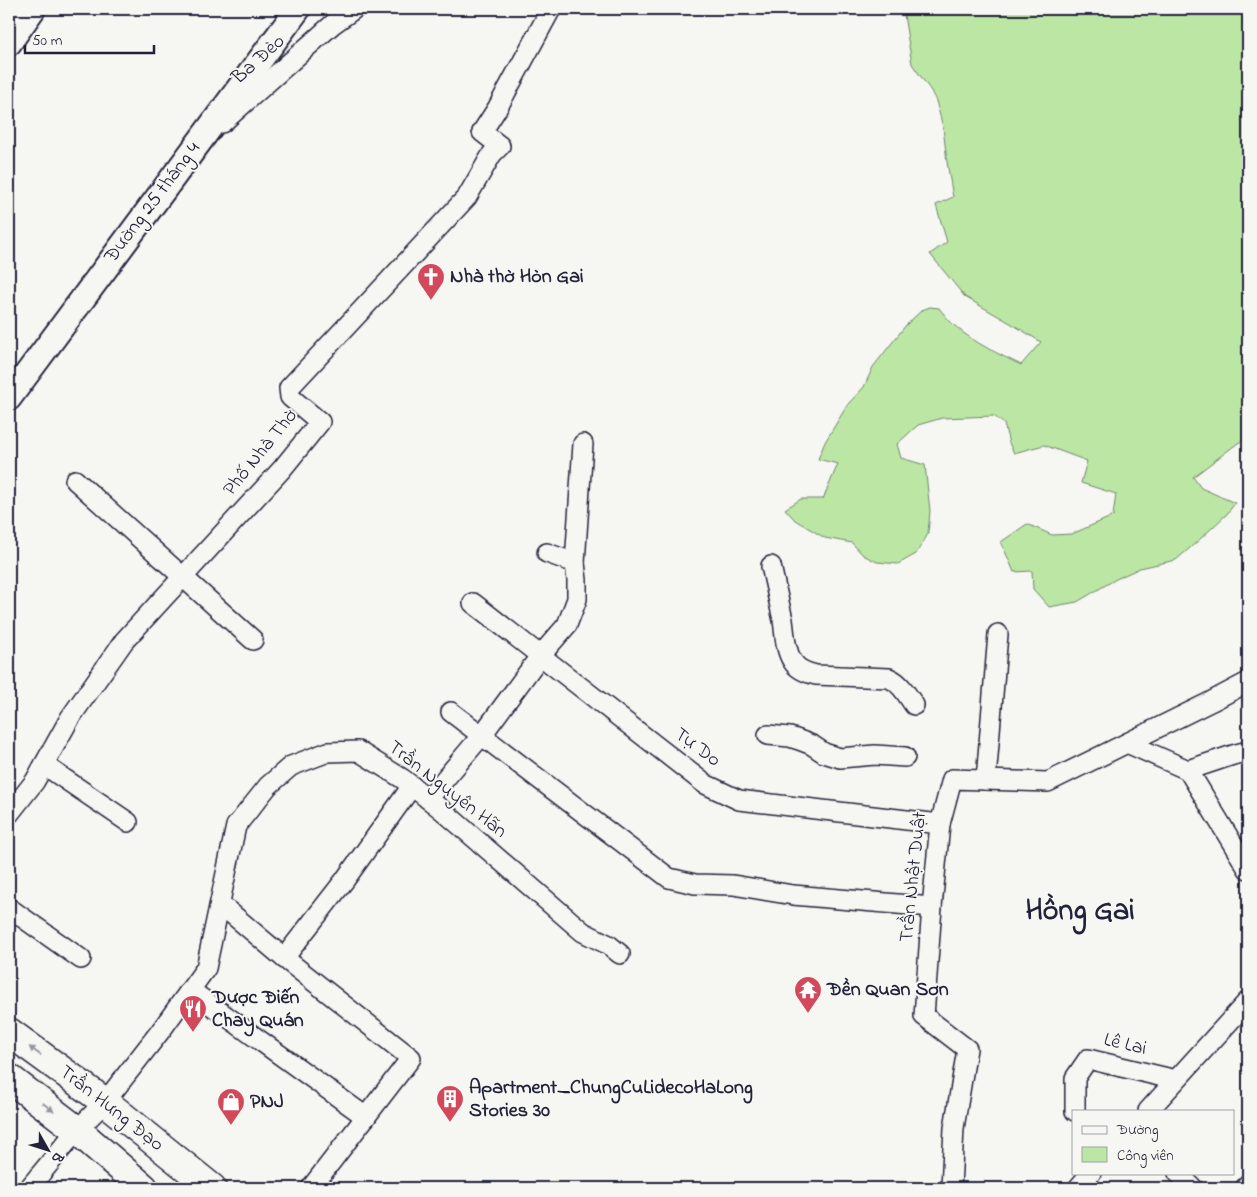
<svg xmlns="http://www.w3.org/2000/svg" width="1257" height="1197" viewBox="0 0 1257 1197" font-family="'Indie Flower',sans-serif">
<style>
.green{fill:#bce6a3;stroke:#6f846f}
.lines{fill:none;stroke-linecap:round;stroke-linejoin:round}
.minor-casing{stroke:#22223b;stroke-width:22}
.tertiary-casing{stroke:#22223b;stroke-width:28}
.secondary-casing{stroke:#22223b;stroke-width:31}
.minor{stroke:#f6f6f2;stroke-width:19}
.tertiary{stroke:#f6f6f2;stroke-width:24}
.secondary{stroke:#f6f6f2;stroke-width:28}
.oneway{fill:#9797a0}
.labels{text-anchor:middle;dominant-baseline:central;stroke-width:4;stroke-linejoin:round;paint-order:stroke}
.street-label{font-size:20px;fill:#22223b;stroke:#f6f6f2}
.poi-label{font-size:20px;font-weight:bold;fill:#22223b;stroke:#f6f6f2;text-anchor:start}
.town-label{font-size:30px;font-weight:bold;fill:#22223b;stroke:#f6f6f2}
</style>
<rect width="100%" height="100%" fill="#f6f6f2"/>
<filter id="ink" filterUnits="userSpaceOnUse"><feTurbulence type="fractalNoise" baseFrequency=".02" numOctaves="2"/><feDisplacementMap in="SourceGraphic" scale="10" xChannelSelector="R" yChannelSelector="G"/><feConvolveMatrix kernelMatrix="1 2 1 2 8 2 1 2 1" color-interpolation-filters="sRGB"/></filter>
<g filter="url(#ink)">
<path class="green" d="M903,9H1248V438L1238,443L1193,477L1201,488L1235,503L1227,514L1198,541L1176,560L1140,568L1116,579L1077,602L1049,607L1033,589L1032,571L1014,572L1001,542L1027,524L1052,535L1072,534L1113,516L1116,494L1081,483L1087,461L1044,445L1014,453L1009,443L1004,424L994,416L942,418L918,425L897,444L901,458L925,465L930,511L928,534L916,554L898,564L877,562L863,555L852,543L825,538L795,520L785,509L801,499H823L838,464L818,459L825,442L848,404L864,387L873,367L906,325L922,310L930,307L939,308C944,314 949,321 955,326C974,343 999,354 1021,365L1041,342L1012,324L965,297L930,254L947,242L936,205L953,197L947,162L943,127L936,101L931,91L912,64Z"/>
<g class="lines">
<defs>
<g id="minor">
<polyline points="222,123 333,24 354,9"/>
<polyline points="75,480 253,640"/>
<polyline points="547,553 575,563"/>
<path d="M771,566C775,584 779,602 783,620C785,634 785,650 793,662C798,670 807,673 816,675L889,678C901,683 907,695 914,705"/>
<polyline points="473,603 705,784 739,800 940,824"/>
<polyline points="451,712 669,878 695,884 733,885 793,895 932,907"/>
<polyline points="768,735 790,737 799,740 812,745 824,753 840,758 875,755 905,757"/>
<polyline points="1127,743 1188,770"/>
<polyline points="44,765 128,822"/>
<polyline points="1188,770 1248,869"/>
<polyline points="1188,770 1233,755 1248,751"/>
<polyline points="986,780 998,634"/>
<polyline points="428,799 482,735 540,656 567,625 577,599 577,580 575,563 583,444"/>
<polyline points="9,814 35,781 70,718 124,641 282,469 320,422 290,397 289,388 467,197 492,154 500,146 482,132 498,107 551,9"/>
<polyline points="220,904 284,958 411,1058 311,1188"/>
<polyline points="9,908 81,959"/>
<polyline points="284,958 344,881 412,786"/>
<polyline points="190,990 366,1117"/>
<polyline points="1075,1111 1075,1078 1088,1059 1176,1080"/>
<polyline points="1148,1111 1248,1001"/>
<polyline points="1178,1173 1193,1188"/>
<polyline points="29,1188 77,1130 105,1102 162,1029 206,968 236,826 268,786 291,766 328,752 358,751 403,779 442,810 583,932 609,945 620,954"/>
<polyline points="951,1188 954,1128 967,1049 924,1016 932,907 940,824 952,779 1048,782 1212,701 1248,682"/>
<polyline points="1078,1188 1091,1173"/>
<polyline points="1245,1188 1248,1184"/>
</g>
<g id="tertiary">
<polyline points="9,43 33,9"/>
<polyline points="9,398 298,9"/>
</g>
<g id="secondary">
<polyline points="9,1032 105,1102 212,1188"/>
<polyline points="9,1078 77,1130 144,1188"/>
</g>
</defs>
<use href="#minor" class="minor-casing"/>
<use href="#tertiary" class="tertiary-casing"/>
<use href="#secondary" class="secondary-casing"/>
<use href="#minor" class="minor"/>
<use href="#tertiary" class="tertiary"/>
<use href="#secondary" class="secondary"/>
</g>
<defs><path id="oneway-solid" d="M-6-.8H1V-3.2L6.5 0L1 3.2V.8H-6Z" transform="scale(1.25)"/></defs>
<g class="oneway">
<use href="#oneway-solid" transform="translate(35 1051) rotate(-144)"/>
<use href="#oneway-solid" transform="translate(48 1107) rotate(37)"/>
</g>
</g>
<defs>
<symbol id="church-pin" viewBox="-11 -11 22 30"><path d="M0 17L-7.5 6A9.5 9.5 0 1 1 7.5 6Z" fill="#d1495b" stroke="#f6f6f2"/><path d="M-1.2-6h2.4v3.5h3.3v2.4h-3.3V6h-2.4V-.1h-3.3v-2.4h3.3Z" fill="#fff"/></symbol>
<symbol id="temple-pin" viewBox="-11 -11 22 30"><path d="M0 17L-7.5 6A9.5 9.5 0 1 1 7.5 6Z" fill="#d1495b" stroke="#f6f6f2"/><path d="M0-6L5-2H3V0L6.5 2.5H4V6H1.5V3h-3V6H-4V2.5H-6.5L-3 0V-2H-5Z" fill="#fff"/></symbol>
<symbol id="restaurant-pin" viewBox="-11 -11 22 30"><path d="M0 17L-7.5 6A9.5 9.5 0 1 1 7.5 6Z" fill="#d1495b" stroke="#f6f6f2"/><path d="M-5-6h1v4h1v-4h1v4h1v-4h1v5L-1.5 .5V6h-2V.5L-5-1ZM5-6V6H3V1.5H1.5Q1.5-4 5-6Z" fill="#fff"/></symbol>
<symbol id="building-pin" viewBox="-11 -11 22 30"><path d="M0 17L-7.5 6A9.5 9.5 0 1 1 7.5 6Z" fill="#d1495b" stroke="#f6f6f2"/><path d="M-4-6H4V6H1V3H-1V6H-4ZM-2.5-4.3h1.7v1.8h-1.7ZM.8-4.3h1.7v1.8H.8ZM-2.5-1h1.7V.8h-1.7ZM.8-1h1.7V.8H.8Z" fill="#fff"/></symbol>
<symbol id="shop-pin" viewBox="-11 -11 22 30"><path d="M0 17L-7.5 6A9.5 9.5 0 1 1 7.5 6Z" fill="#d1495b" stroke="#f6f6f2"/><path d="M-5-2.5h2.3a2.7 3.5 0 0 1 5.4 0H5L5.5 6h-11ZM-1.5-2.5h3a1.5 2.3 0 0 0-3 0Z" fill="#fff"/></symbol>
</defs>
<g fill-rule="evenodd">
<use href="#church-pin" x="415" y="261" width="32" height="43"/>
<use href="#temple-pin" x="792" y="974" width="32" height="43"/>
<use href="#restaurant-pin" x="177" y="993" width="32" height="43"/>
<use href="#building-pin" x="434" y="1083" width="32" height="43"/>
<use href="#shop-pin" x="215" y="1086" width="32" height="43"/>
</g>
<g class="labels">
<g class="street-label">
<text transform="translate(259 60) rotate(-42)">Ba Đèo</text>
<text transform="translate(153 203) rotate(-53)">Đường 25 tháng 4</text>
<text transform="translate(261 453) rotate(-51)">Phố Nhà Thờ</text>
<text transform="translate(697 748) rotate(36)">Tự Do</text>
<text transform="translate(447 790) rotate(38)">Trần Nguyên Hãn</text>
<text transform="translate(914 877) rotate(-84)">Trần Nhật Duật</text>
<text transform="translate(1125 1045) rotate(13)">Lê Lai</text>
<text transform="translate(111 1109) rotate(38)">Trần Hưng Đạo</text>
</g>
<g class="poi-label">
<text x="450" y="277">Nhà thờ Hòn Gai</text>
<text x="827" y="990">Đền Quan Sơn</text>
<text x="212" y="998">Dược Điến<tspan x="212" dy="23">Chay Quán</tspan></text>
<text x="469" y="1088">Apartment_ChungCuLidecoHaLong<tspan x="469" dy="23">Stories 30</tspan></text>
<text x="250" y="1102">PNJ</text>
</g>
<g class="town-label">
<text x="1080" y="912">Hồng Gai</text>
</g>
</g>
<rect width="1257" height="1197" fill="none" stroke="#f6f6f2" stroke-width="30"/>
<rect x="15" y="15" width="1227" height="1167" fill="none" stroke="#22223b" stroke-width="2" filter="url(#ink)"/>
<rect x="1072" y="1110" width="162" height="65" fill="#f6f6f2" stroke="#a1a1a9"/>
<rect x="1082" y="1126" width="25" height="8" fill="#f6f6f2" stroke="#a1a1a9"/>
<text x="1117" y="1134" font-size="15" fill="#22223b">Đường</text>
<rect x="1082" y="1147" width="25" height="15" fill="#bce6a3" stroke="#a1a1a9"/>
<text x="1117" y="1160" font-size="15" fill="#22223b">Công viên</text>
<g transform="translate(48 1150) rotate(129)" stroke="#f6f6f2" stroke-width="4" paint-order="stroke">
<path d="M0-4L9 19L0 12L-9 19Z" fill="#22223b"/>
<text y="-8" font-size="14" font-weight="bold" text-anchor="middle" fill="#22223b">B</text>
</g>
<path d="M25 45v8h129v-8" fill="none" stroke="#22223b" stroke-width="2.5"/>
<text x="32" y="45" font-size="15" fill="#22223b" stroke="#f6f6f2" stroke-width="4" paint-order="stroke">50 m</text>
</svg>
